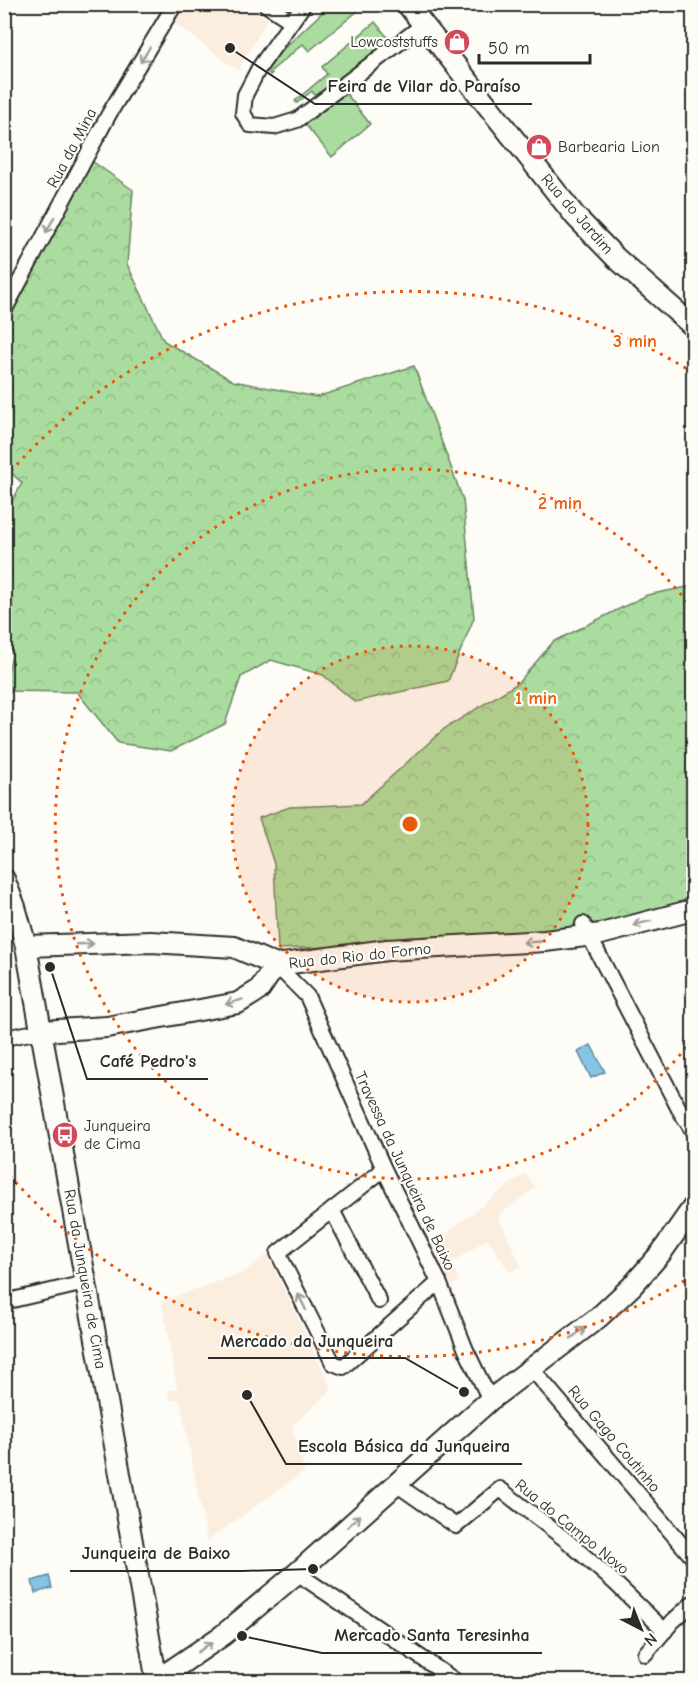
<svg xmlns="http://www.w3.org/2000/svg" width="698" height="1686" viewBox="0 0 698 1686" font-family="'Comic Neue',sans-serif">
<style>
.built{fill:#fbeedf}
.forest{fill:url(#forest-crowns);stroke:#6a8464;stroke-width:1.5}
.garden{fill:#a9dc9e;stroke:#6a8464;stroke-width:1.5}
.water{fill:#86c4e6;stroke:#62879b;stroke-width:1.5}
.lines{fill:none;stroke-linecap:round;stroke-linejoin:round}
.street-casing{stroke:#2b2b2b;stroke-width:18}
.secondary-casing{stroke:#2b2b2b;stroke-width:24}
.street{stroke:#fdfcf7;stroke-width:14}
.secondary{stroke:#fdfcf7;stroke-width:20}
.oneway{stroke:#9e9e9b}
.ring{fill:none;stroke:#e8590c;stroke-width:3;stroke-dasharray:3 6}
.labels{text-anchor:middle;dominant-baseline:central;stroke-width:4.5;stroke-linejoin:round;paint-order:stroke}
.poi-label{font-size:16px;fill:#2b2b2b;stroke:#fdfcf7;text-anchor:start}
.street-label{font-size:16px;fill:#2b2b2b;stroke:#fdfcf7}
.centre{fill:#e8590c;stroke:#fdfcf7;stroke-width:3}
.ring-label{font-size:18px;text-anchor:middle;font-weight:bold;fill:#e8590c;stroke:#fdfcf7;stroke-width:4.5;stroke-linejoin:round;paint-order:stroke}
.leader{fill:none;stroke:#2b2b2b;stroke-width:2}
.callout-dot{fill:#2b2b2b;stroke:#fdfcf7;stroke-width:2}
.callout-label{font-size:18px;text-anchor:middle;font-weight:bold;fill:#2b2b2b;stroke:#fdfcf7;stroke-width:4.5;stroke-linejoin:round;paint-order:stroke}
</style>
<defs>
<pattern id="forest-crowns" width="20" height="18" patternUnits="userSpaceOnUse" patternTransform="scale(1.5)"><rect width="20" height="18" fill="#a9dc9e"/><path d="M2 6a3 3 0 1 1 6 0M12 15a3 3 0 1 1 6 0" fill="none" stroke="#92bd88"/></pattern>
</defs>
<rect width="100%" height="100%" fill="#fdfcf7"/>
<filter id="ink" filterUnits="userSpaceOnUse"><feTurbulence type="fractalNoise" baseFrequency=".0167" numOctaves="2"/><feDisplacementMap in="SourceGraphic" scale="12" xChannelSelector="R" yChannelSelector="G"/><feConvolveMatrix kernelMatrix="1 2 1 2 8 2 1 2 1" color-interpolation-filters="sRGB"/></filter>
<g filter="url(#ink)">
<g class="built">
<polygon points="180,4 245,5 268,19 238,71 171,20"/>
<polygon points="525,1173 536,1187 498,1216 521,1266 510,1272 487,1239 452,1263 459,1281 452,1286 424,1250"/>
<polygon points="267,1254 332,1389 292,1426 305,1471 207,1541 180,1400 170,1400 168,1391 177,1389 162,1301 244,1272"/>
</g>
<g class="forest">
<polygon points="89,159 133,190 127,264 164,341 233,381 317,397 414,366 463,500 474,618 448,681 355,702 323,675 271,660 241,677 225,724 171,751 118,743 77,692 5,691 5,685 12,655 4,621 5,515 22,483 5,467 4,328"/>
<polygon points="693,586 694,903 593,926 587,923 577,930 429,943 278,949 274,864 259,818 290,807 361,804 444,729 518,683 553,642 647,595"/>
</g>
<g class="garden">
<polygon points="330,5 365,5 309,51 303,44 271,71 272,73 270,75 267,71 276,56"/>
<polygon points="375,22 393,44 318,100 312,91 297,103 295,101 327,74 322,67"/>
<polygon points="345,92 370,124 332,157 304,123"/>
</g>
<g class="water">
<polygon points="591,1045 605,1072 591,1078 578,1052"/>
<polygon points="49,1576 52,1588 35,1593 32,1581"/>
</g>
<g class="lines">
<defs>
<g id="street">
<polyline points="265,4 291,21"/>
<polyline points="304,4 259,68 245,95 243,113 250,125 274,127 297,120 423,25"/>
<polyline points="4,311 109,114 175,4"/>
<polyline points="583,924 679,1109 694,1133"/>
<polyline points="276,965 307,996 384,1169 439,1282 466,1350 490,1400"/>
<polyline points="4,1038 41,1031"/>
<polyline points="384,1169 278,1253 333,1363 343,1367 439,1282"/>
<polyline points="332,1210 379,1301"/>
<polyline points="4,1302 85,1283"/>
<polyline points="532,1369 694,1559"/>
<polyline points="396,1484 456,1526 500,1489 566,1540 614,1582 665,1631"/>
<polyline points="297,1573 457,1682"/>
<polyline points="645,1654 673,1621 694,1602"/>
</g>
<g id="secondary">
<polyline points="407,4 576,217 616,258 694,327"/>
<polyline points="4,879 15,907 26,946 157,1682"/>
<polyline points="26,946 151,942 234,947 276,965 387,950 545,941 601,934 689,911 694,909"/>
<polyline points="41,1031 107,1027 238,1003 259,990 276,965"/>
<polyline points="157,1680 223,1635 297,1573 490,1400 599,1317 632,1286 661,1253 694,1206"/>
</g>
</defs>
<use href="#street" class="street-casing"/>
<use href="#secondary" class="secondary-casing"/>
<use href="#street" class="street"/>
<use href="#secondary" class="secondary"/>
</g>
<defs><path id="oneway-shaft" d="M-6 0H5M1.5-3L5.5 0L1.5 3" fill="none" stroke-width="1.6" stroke-linecap="round" stroke-linejoin="round" transform="scale(1.5)"/></defs>
<g class="oneway">
<use href="#oneway-shaft" transform="translate(145 55) rotate(121)"/>
<use href="#oneway-shaft" transform="translate(50 225) rotate(118)"/>
<use href="#oneway-shaft" transform="translate(642 923) rotate(166)"/>
<use href="#oneway-shaft" transform="translate(532 942) rotate(177)"/>
<use href="#oneway-shaft" transform="translate(85 944) rotate(-2)"/>
<use href="#oneway-shaft" transform="translate(234 1002) rotate(163)"/>
<use href="#oneway-shaft" transform="translate(302 1302) rotate(-116)"/>
<use href="#oneway-shaft" transform="translate(578 1333) rotate(-38)"/>
<use href="#oneway-shaft" transform="translate(354 1521) rotate(-42)"/>
<use href="#oneway-shaft" transform="translate(205 1647) rotate(-36)"/>
</g>
</g>
<circle cx="410" cy="824" r="178" fill="#e8590c" fill-opacity=".12"/>
<g class="ring">
<circle cx="410" cy="824" r="178"/>
<path d="M692 1040A355 355 0 1 1 692 608"/>
<path d="M692 1276A533 533 0 0 1 5 1170M5 478A533 533 0 0 1 692 372"/>
</g>
<defs>
<symbol id="shop-disc" viewBox="-11 -11 22 22"><circle r="9.5" fill="#d1495b" stroke="#fdfcf7"/><path d="M-5-2.5h2.3a2.7 3.5 0 0 1 5.4 0H5L5.5 6h-11ZM-1.5-2.5h3a1.5 2.3 0 0 0-3 0Z" fill="#fff"/></symbol>
<symbol id="bus-disc" viewBox="-11 -11 22 22"><circle r="9.5" fill="#d1495b" stroke="#fdfcf7"/><path d="M-5-6H5V4H4V6H2V4H-2V6H-4V4H-5ZM-3.5-4V0h7V-4ZM-3.5 1.2v1.5H-2V1.2ZM2 1.2v1.5H3.5V1.2Z" fill="#fff"/></symbol>
</defs>
<g fill-rule="evenodd">
<use href="#shop-disc" x="442" y="27" width="30" height="30"/>
<use href="#shop-disc" x="524" y="132" width="30" height="30"/>
<use href="#bus-disc" x="50" y="1120" width="30" height="30"/>
</g>
<g class="labels">
<g class="poi-label">
<text x="438" y="42" text-anchor="end">Lowcoststuffs</text>
<text x="558" y="147">Barbearia Lion</text>
<text x="84" y="1126">Junqueira<tspan x="84" dy="18">de Cima</tspan></text>
</g>
<g class="street-label">
<text transform="translate(72 148) rotate(-62)">Rua da Mina</text>
<text transform="translate(577 214) rotate(49)">Rua do Jardim</text>
<text transform="translate(360 956) rotate(-6)">Rua do Rio do Forno</text>
<text transform="translate(405 1171) rotate(65)">Travessa da Junqueira de Baixo</text>
<text transform="translate(85 1279) rotate(80)">Rua da Junqueira de Cima</text>
<text transform="translate(614 1439) rotate(50)">Rua Gago Coutinho</text>
<text transform="translate(572 1527) rotate(39)">Rua do Campo Novo</text>
</g>
</g>
<circle cx="410" cy="824" r="9" class="centre"/>
<g class="ring-label">
<text x="635" y="347">3 min</text>
<text x="560" y="509">2 min</text>
<text x="536" y="704">1 min</text>
</g>
<path class="leader" d="M230 48L315 104H532M50 967L87 1079H208M464 1392L405 1358H208M247 1395L286 1464H522M313 1569L242 1571H70M242 1636L322 1653H542"/>
<g class="callout-dot">
<circle cx="230" cy="48" r="6"/>
<circle cx="50" cy="967" r="6"/>
<circle cx="464" cy="1392" r="6"/>
<circle cx="247" cy="1395" r="6"/>
<circle cx="313" cy="1569" r="6"/>
<circle cx="242" cy="1636" r="6"/>
</g>
<g class="callout-label">
<text x="424" y="92">Feira de Vilar do Paraíso</text>
<text x="148" y="1067">Café Pedro's</text>
<text x="307" y="1347">Mercado da Junqueira</text>
<text x="404" y="1452">Escola Básica da Junqueira</text>
<text x="156" y="1559">Junqueira de Baixo</text>
<text x="432" y="1641">Mercado Santa Teresinha</text>
</g>
<rect width="698" height="1686" fill="none" stroke="#fdfcf7" stroke-width="24"/>
<rect x="12" y="12" width="674" height="1662" fill="none" stroke="#2b2b2b" stroke-width="2" filter="url(#ink)"/>
<g transform="translate(641 1629) rotate(138)" stroke="#fdfcf7" stroke-width="4.5" paint-order="stroke">
<path d="M0-4.5L10 22L0 15L-10 22Z" fill="#2b2b2b"/>
<text y="-9" font-size="16" font-weight="bold" text-anchor="middle" fill="#2b2b2b">N</text>
</g>
<path d="M479 54v9h111v-9" fill="none" stroke="#2b2b2b" stroke-width="3"/>
<text x="488" y="54" font-size="18" fill="#2b2b2b" stroke="#fdfcf7" stroke-width="4.5" paint-order="stroke">50 m</text>
</svg>
